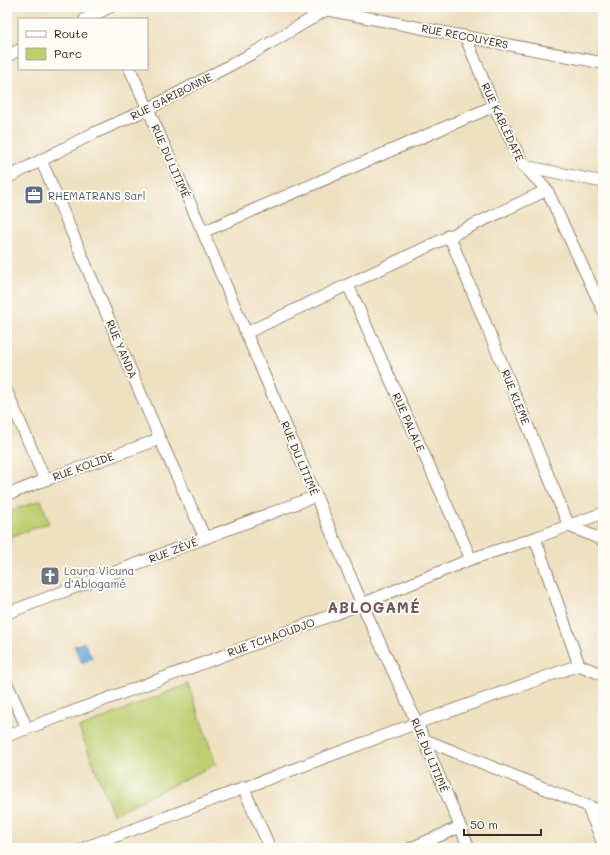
<svg xmlns="http://www.w3.org/2000/svg" width="610" height="855" viewBox="0 0 610 855" font-family="Mali,sans-serif">
<style>
.green{fill:#bdce70;stroke:#7c7c47}
.water{fill:#61a5d6;stroke:#4e687a}
.lines{fill:none;stroke-linecap:round;stroke-linejoin:round}
.street-casing{stroke:#94856f;stroke-width:13}
.street{stroke:#fff;stroke-width:11}
.labels{text-anchor:middle;dominant-baseline:central;stroke-width:4;stroke-linejoin:round;paint-order:stroke}
.street-label{font-size:11px;fill:#3b2a1e;stroke:#fdfcf7}
.service-label{font-size:11px;fill:#4e5e75;stroke:#fdfcf7;text-anchor:start}
.worship-label{font-size:11px;fill:#5b616d;stroke:#fdfcf7;text-anchor:start}
.district-label{font-size:15px;font-weight:bold;letter-spacing:1px;fill:#725561;stroke:#fdfcf7}
</style>
<rect width="100%" height="100%" fill="#fdfcf7"/>
<filter id="ink" filterUnits="userSpaceOnUse"><feTurbulence type="fractalNoise" baseFrequency=".025" numOctaves="2"/><feDisplacementMap in="SourceGraphic" scale="8" xChannelSelector="R" yChannelSelector="G"/><feConvolveMatrix kernelMatrix="1 2 1 2 8 2 1 2 1" color-interpolation-filters="sRGB"/></filter>
<filter id="wash" filterUnits="userSpaceOnUse"><feTurbulence type="fractalNoise" baseFrequency=".012" numOctaves="4" result="noise"/><feDisplacementMap in="SourceGraphic" scale="16" xChannelSelector="R" yChannelSelector="G"/><feGaussianBlur stdDeviation="0.9" result="paint"/><feColorMatrix in="noise" values="0 0 0 0 0 0 0 0 0 0 0 0 0 0 0 0 0 1.4 0 .05"/><feComposite in="paint" operator="in"/></filter>
<g filter="url(#wash)">
<rect width="100%" height="100%" fill="#eee0c0"/>
<g class="green">
<polygon points="41,500 49,523 7,538 7,512"/>
<polygon points="188,684 216,764 113,814 79,728"/>
</g>
<polygon class="water" points="84,642 92,658 82,663 74,646"/>
</g>
<g filter="url(#ink)">
<g class="lines">
<defs>
<g id="street">
<polyline points="309,7 314,18"/>
<polyline points="328,10 603,63"/>
<polyline points="85,19 110,7"/>
<polyline points="465,36 494,106 524,166 547,190 603,310"/>
<polyline points="7,56 19,50"/>
<polyline points="130,69 148,109 203,232 362,604 417,723 469,848"/>
<polyline points="41,160 160,439 205,538"/>
<polyline points="524,166 603,182"/>
<polyline points="7,178 92,134 148,109 255,52 331,7"/>
<polyline points="203,232 494,106"/>
<polyline points="449,235 569,526 603,540"/>
<polyline points="348,285 471,559"/>
<polyline points="246,333 547,190"/>
<polyline points="7,392 45,480"/>
<polyline points="7,495 45,480 160,439"/>
<polyline points="535,538 579,665"/>
<polyline points="7,613 316,496"/>
<polyline points="7,684 27,728"/>
<polyline points="7,736 362,604 471,559 535,538 603,513"/>
<polyline points="423,739 603,812"/>
<polyline points="243,787 270,848"/>
<polyline points="587,805 603,843"/>
<polyline points="84,848 417,723 579,665 603,675"/>
<polyline points="411,848 460,827"/>
</g>
</defs>
<use href="#street" class="street-casing"/>
<use href="#street" class="street"/>
</g>
</g>
<defs>
<symbol id="office-square" viewBox="-11 -11 22 22"><rect x="-9" y="-9" width="18" height="18" rx="4" fill="#5c6f8a" stroke="#fdfcf7"/><path d="M-6-3h4V-5.5h4V-3h4V5H-6ZM-1-4.5V-3h2v-1.5ZM-6 0V1H6V0Z" fill="#fff"/></symbol>
<symbol id="church-square" viewBox="-11 -11 22 22"><rect x="-9" y="-9" width="18" height="18" rx="4" fill="#6b7280" stroke="#fdfcf7"/><path d="M-1.2-6h2.4v3.5h3.3v2.4h-3.3V6h-2.4V-.1h-3.3v-2.4h3.3Z" fill="#fff"/></symbol>
</defs>
<g fill-rule="evenodd">
<use href="#office-square" x="23" y="184" width="22" height="22"/>
<use href="#church-square" x="39" y="565" width="22" height="22"/>
</g>
<g class="labels">
<g class="street-label">
<text transform="translate(465 36) rotate(11)">RUE RECOUYERS</text>
<text transform="translate(171 96) rotate(-27)">RUE GARIBONNE</text>
<text transform="translate(503 122) rotate(65)">RUE KABLÉDAFE</text>
<text transform="translate(171 161) rotate(66)">RUE DU LITIMÉ</text>
<text transform="translate(122 349) rotate(67)">RUE YANDA</text>
<text transform="translate(516 397) rotate(68)">RUE KLEME</text>
<text transform="translate(409 422) rotate(66)">RUE PALALE</text>
<text transform="translate(300 458) rotate(67)">RUE DU LITIMÉ</text>
<text transform="translate(83 466) rotate(-20)">RUE KOLIDE</text>
<text transform="translate(173 550) rotate(-21)">RUE ZÉVÉ</text>
<text transform="translate(271 637) rotate(-20)">RUE TCHAOUDJO</text>
<text transform="translate(430 755) rotate(67)">RUE DU LITIMÉ</text>
</g>
<g class="service-label">
<text x="48" y="195">RHEMATRANS Sarl</text>
</g>
<g class="worship-label">
<text x="64" y="570">Laura Vicuna<tspan x="64" dy="13">d'Ablogamé</tspan></text>
</g>
<g class="district-label">
<text x="374" y="607">ABLOGAMÉ</text>
</g>
</g>
<rect width="610" height="855" fill="none" stroke="#fdfcf7" stroke-width="24"/>
<rect x="18" y="18" width="130" height="52" fill="#fdfcf7" stroke="#afa8a0"/>
<rect x="26" y="31" width="20" height="6" fill="#ffffff" stroke="#afa8a0"/>
<text x="54" y="38" font-size="12" fill="#3b2a1e">Route</text>
<rect x="26" y="48" width="20" height="12" fill="#bdce70" stroke="#afa8a0"/>
<text x="54" y="58" font-size="12" fill="#3b2a1e">Parc</text>
<path d="M464 829v6h77v-6" fill="none" stroke="#3b2a1e" stroke-width="2"/>
<text x="470" y="829" font-size="12" fill="#3b2a1e" stroke="#fdfcf7" stroke-width="3" paint-order="stroke">50 m</text>
</svg>
